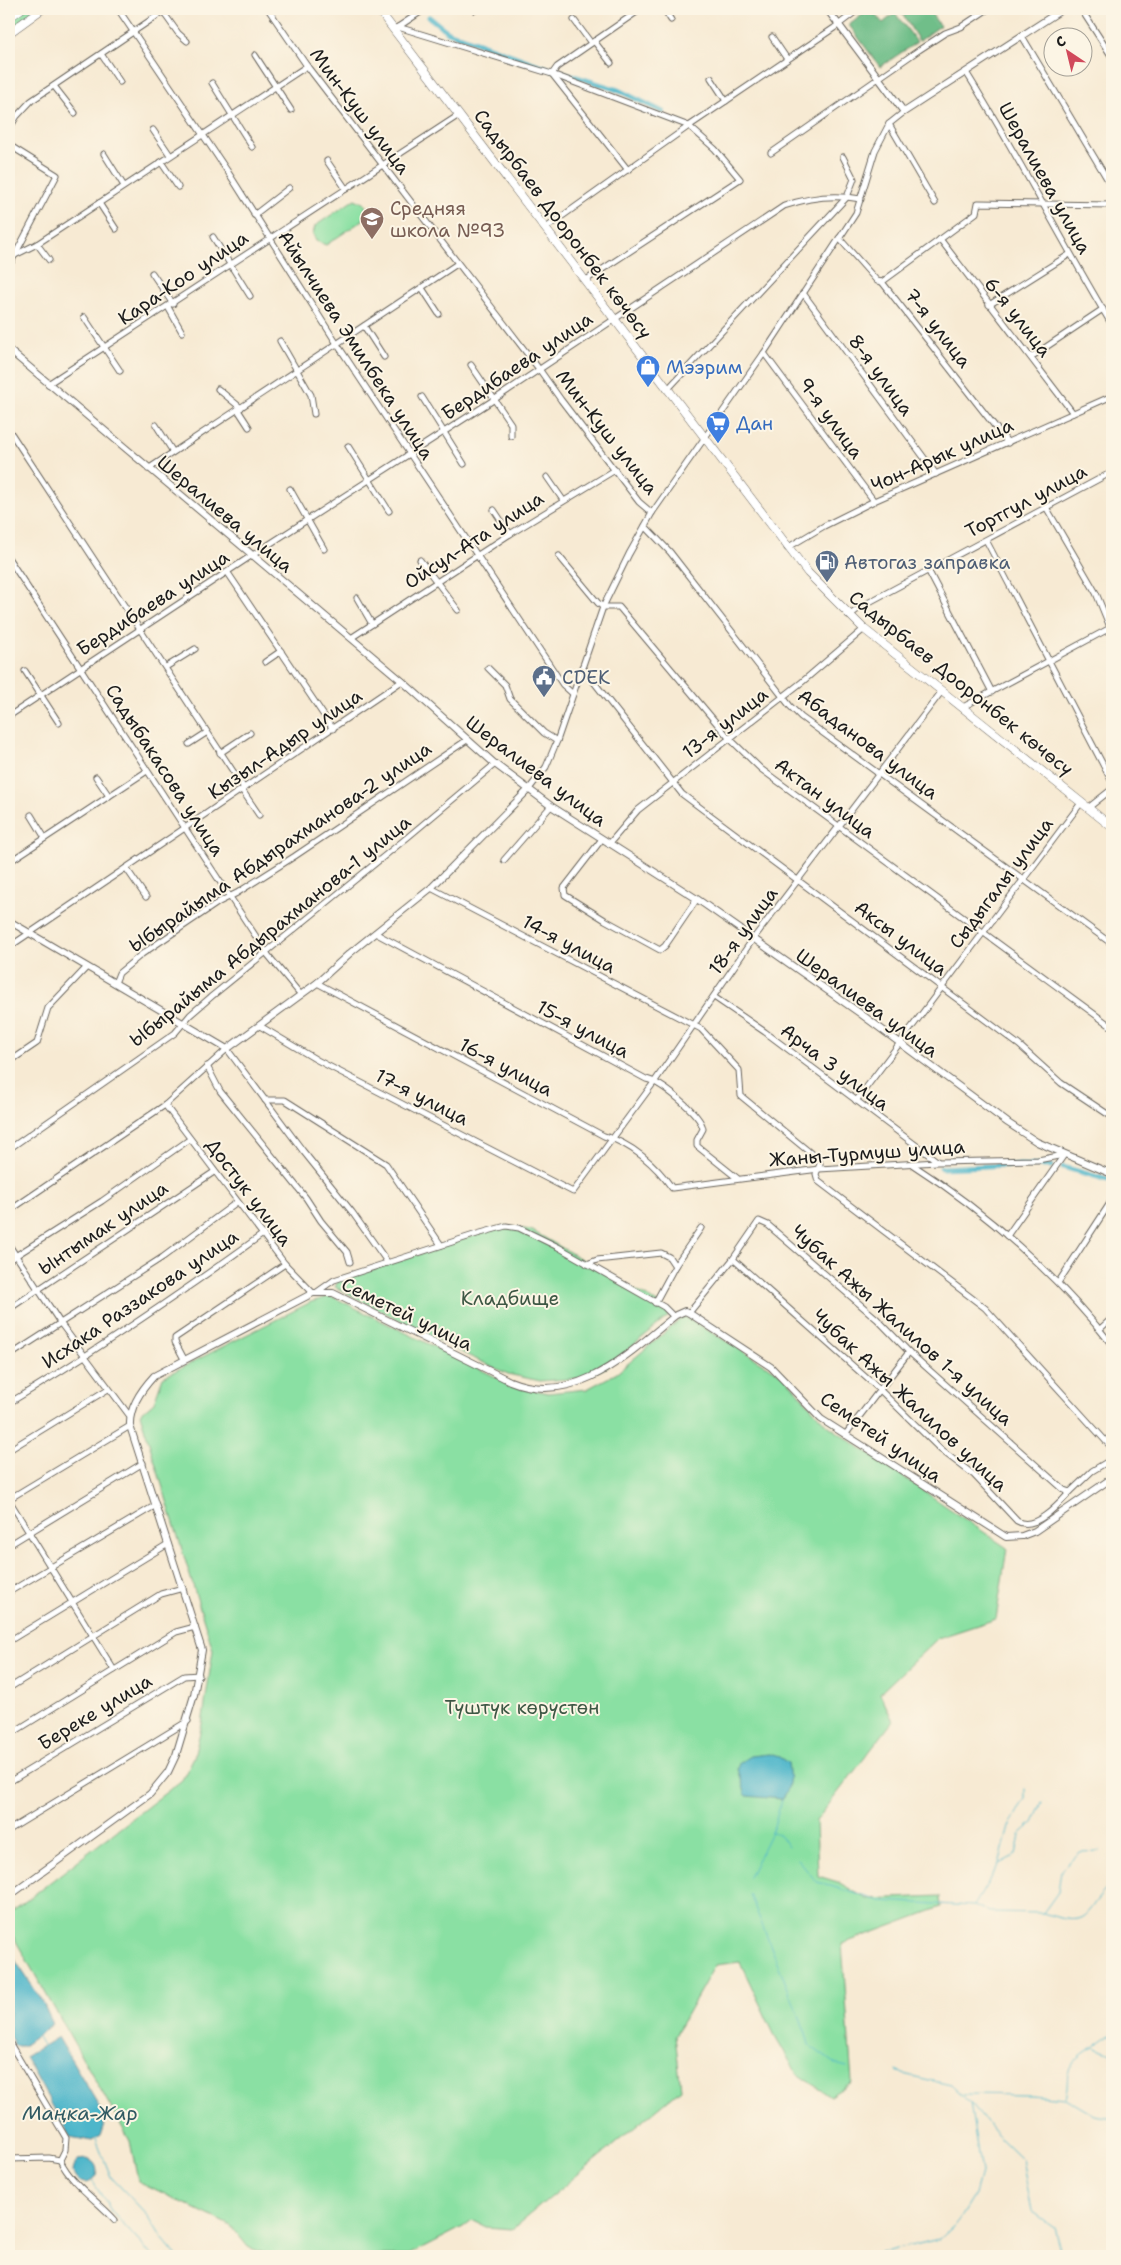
<svg xmlns="http://www.w3.org/2000/svg" width="1121" height="2265" viewBox="0 0 1121 2265" font-family="'Shantell Sans',sans-serif">
<style>
.green{fill:#8ae0a3;stroke:#537e60}
.forest{fill:#6fbe89;stroke:#466d52}
.water{fill:#4db6ca;stroke:#346973}
.lines{fill:none;stroke-linecap:round;stroke-linejoin:round}
.stream{stroke:#4db6ca;stroke-width:1}
.canal{stroke:#4db6ca;stroke-width:5}
.minor-casing{stroke:#69645c;stroke-width:7}
.tertiary-casing{stroke:#69645c;stroke-width:8}
.secondary-casing{stroke:#69645c;stroke-width:9}
.primary-casing{stroke:#69645c;stroke-width:9}
.minor{stroke:#fff;stroke-width:5}
.tertiary{stroke:#fff;stroke-width:6}
.secondary{stroke:#fff;stroke-width:8}
.primary{stroke:#fff;stroke-width:8}
.labels{text-anchor:middle;dominant-baseline:central;stroke-width:4;stroke-linejoin:round;paint-order:stroke}
.street-label{font-size:19px;fill:#1c1c1c;stroke:#fcf5e5}
.education-label{font-size:19px;fill:#785e54;stroke:#fcf5e5;text-anchor:start}
.shop-label{font-size:19px;fill:#366cbe;stroke:#fcf5e5;text-anchor:start}
.service-label{font-size:19px;fill:#4e5e75;stroke:#fcf5e5;text-anchor:start}
.park-label{font-size:19px;fill:#3d5744;stroke:#fcf5e5}
.water-label{font-size:20px;font-style:italic;fill:#305a62;stroke:#fcf5e5}
</style>
<rect width="100%" height="100%" fill="#fcf5e5"/>
<filter id="ink" filterUnits="userSpaceOnUse"><feTurbulence type="fractalNoise" baseFrequency=".02" numOctaves="2"/><feDisplacementMap in="SourceGraphic" scale="10" xChannelSelector="R" yChannelSelector="G"/><feConvolveMatrix kernelMatrix="1 2 1 2 8 2 1 2 1" color-interpolation-filters="sRGB"/></filter>
<filter id="wash" filterUnits="userSpaceOnUse"><feTurbulence type="fractalNoise" baseFrequency=".0096" numOctaves="4" result="noise"/><feDisplacementMap in="SourceGraphic" scale="20" xChannelSelector="R" yChannelSelector="G"/><feGaussianBlur stdDeviation="1.12" result="paint"/><feColorMatrix in="noise" values="0 0 0 0 0 0 0 0 0 0 0 0 0 0 0 0 0 1.4 0 .05"/><feComposite in="paint" operator="in"/></filter>
<g filter="url(#wash)">
<rect width="100%" height="100%" fill="#f7ead3"/>
<g class="green">
<polygon points="26,9 36,9 9,29 9,21"/>
<polygon points="355,199 365,204 367,211 363,220 326,245 316,241 313,234 315,226"/>
<polygon points="503,1226 531,1230 661,1305 671,1314 607,1367 582,1378 540,1381 508,1374 469,1356 335,1287 338,1281"/>
<polygon points="331,1296 512,1385 548,1393 587,1389 617,1373 684,1316 783,1375 826,1424 1007,1548 996,1619 938,1638 880,1693 893,1721 816,1821 818,1876 838,1882 867,1899 940,1896 941,1907 842,1944 852,2082 830,2096 797,2074 774,2034 740,1962 715,1965 675,2035 681,2089 512,2229 486,2227 472,2220 463,2227 407,2256 272,2256 248,2247 231,2226 138,2181 130,2141 9,1929 9,1914 182,1780 194,1757 202,1724 213,1650 140,1414 154,1402 163,1377 311,1302"/>
</g>
<g class="forest">
<polygon points="870,9 883,23 895,13 917,42 880,67 849,25"/>
<polygon points="904,9 928,9 940,26 919,41 901,12"/>
</g>
<g class="water">
<path d="M769,1754L779,1757L788,1763C790,1776 791,1789 782,1799L746,1796L738,1769L739,1763L750,1756Z"/>
<polygon points="9,1951 41,1999 53,2024 23,2046 15,2046 9,2035"/>
<polygon points="58,2037 106,2118 100,2136 92,2141 70,2137 25,2057"/>
<circle cx="85" cy="2171" r="12"/>
</g>
<g class="lines">
<g class="stream">
<polyline points="772,1832 779,1834 788,1847"/>
<polyline points="797,1859 817,1882 880,1901 974,1906 990,1912 1043,1913 1058,1892 1061,1870 1080,1852 1100,1851"/>
<polyline points="999,1864 1016,1855 1020,1834 1033,1823 1042,1803"/>
<polyline points="749,1877 774,1826 782,1799"/>
<polyline points="750,1895 806,2033 809,2045 835,2064 847,2067"/>
<polyline points="974,1906 999,1864 1009,1827 1025,1798 1025,1789"/>
<path d="M1043,1913C1094,1930 1080,1912 1112,1884"/>
<polyline points="37,2035 44,2047"/>
<polyline points="1095,2046 1112,2034"/>
<polyline points="897,2070 903,2074 951,2085 970,2103 996,2134 1022,2159 1032,2211 1054,2227 1062,2256"/>
<polyline points="963,2094 1031,2095 1065,2098 1094,2115 1112,2118"/>
<path d="M1065,2097C1068,2088 1067,2079 1068,2073C1072,2061 1084,2052 1094,2047L1112,2053"/>
<polyline points="95,2137 111,2177 149,2217 161,2237 177,2256"/>
<polyline points="93,2182 112,2212 152,2256"/>
<polyline points="880,2253 940,2239 959,2221 975,2195 981,2173 970,2103"/>
</g>
<g class="canal">
<polyline points="429,17 448,32 553,70"/>
<polyline points="561,72 618,90 663,112"/>
<polyline points="1063,1167 1112,1181"/>
<polyline points="941,1168 1008,1165 1052,1166"/>
</g>
</g>
</g>
<g filter="url(#ink)">
<g class="lines">
<defs>
<g id="minor">
<polyline points="118,9 228,172 337,344 563,685 573,694"/>
<polyline points="268,9 307,66 539,369 561,400 639,502 652,513"/>
<polyline points="474,9 475,10"/>
<polyline points="664,9 671,20"/>
<polyline points="1081,9 1112,57"/>
<polyline points="163,12 178,33 187,41"/>
<polyline points="574,20 591,43"/>
<polyline points="398,27 425,9"/>
<polyline points="394,29 398,27 552,74 689,126 715,149 740,179 586,280"/>
<polyline points="1022,36 1112,187"/>
<polyline points="772,37 787,59"/>
<polyline points="594,41 611,63"/>
<polyline points="101,54 120,82"/>
<polyline points="255,55 291,110"/>
<path d="M966,72C1018,155 1062,242 1112,325"/>
<polyline points="711,78 726,101"/>
<polyline points="212,83 252,147"/>
<polyline points="54,86 75,113"/>
<polyline points="889,124 935,203"/>
<polyline points="9,129 17,116 31,101 167,9"/>
<polyline points="153,130 170,155"/>
<polyline points="9,145 57,175 9,266"/>
<polyline points="771,153 919,50 945,33 961,27 988,9"/>
<polyline points="104,154 124,186"/>
<polyline points="327,161 346,189"/>
<polyline points="161,162 178,187"/>
<polyline points="628,170 552,74 557,67 641,9"/>
<polyline points="99,203 116,229"/>
<polyline points="254,215 289,188"/>
<polyline points="547,227 689,126 834,28 859,9"/>
<polyline points="213,237 250,296"/>
<polyline points="839,238 877,281 882,282 1008,443"/>
<polyline points="940,239 1073,413"/>
<polyline points="37,244 49,260"/>
<polyline points="15,255 37,244 307,66"/>
<polyline points="152,273 173,304"/>
<polyline points="882,282 976,213 978,203 1112,205"/>
<polyline points="422,288 439,314"/>
<polyline points="803,293 936,474"/>
<polyline points="989,305 1070,254"/>
<polyline points="168,307 182,332"/>
<polyline points="84,317 120,371"/>
<polyline points="364,326 384,357"/>
<polyline points="280,341 311,395 314,414"/>
<polyline points="764,353 874,501"/>
<polyline points="1031,357 1103,309"/>
<polyline points="471,365 511,424 511,436"/>
<polyline points="48,384 459,115"/>
<polyline points="218,389 241,408"/>
<polyline points="667,390 847,197 854,179 843,157"/>
<polyline points="422,397 464,464"/>
<polyline points="238,410 249,427"/>
<polyline points="156,425 173,452"/>
<polyline points="9,430 244,788"/>
<polyline points="348,446 389,511"/>
<polyline points="148,469 457,264"/>
<polyline points="547,477 563,500"/>
<polyline points="290,489 324,549"/>
<polyline points="1046,507 1096,593 1112,632"/>
<polyline points="494,510 510,534"/>
<polyline points="645,526 670,552 790,706 801,717 1112,944"/>
<polyline points="986,540 1112,782"/>
<polyline points="787,548 824,526 874,501 1112,396"/>
<polyline points="559,556 598,603 603,607 619,607 729,738 761,769 1112,1027"/>
<polyline points="9,559 268,955 301,995"/>
<polyline points="420,560 458,610"/>
<polyline points="928,570 992,692"/>
<polyline points="228,573 333,729"/>
<polyline points="357,598 372,624"/>
<polyline points="849,616 862,606 1112,472"/>
<polyline points="351,638 510,534 615,470"/>
<polyline points="265,662 281,651"/>
<polyline points="166,667 195,649"/>
<polyline points="582,667 682,794 1019,1045 1061,1083 1112,1117"/>
<polyline points="488,668 505,685 510,699 544,733 557,741"/>
<polyline points="25,671 59,723"/>
<polyline points="963,707 1112,627"/>
<path d="M9,716L251,556L495,399L784,206C809,197 834,194 861,199"/>
<polyline points="189,744 206,733"/>
<polyline points="220,753 250,733"/>
<polyline points="96,777 109,796"/>
<polyline points="529,789 546,767 557,741 603,607 629,554 652,513 764,353 856,213 875,151 889,124 904,112"/>
<polyline points="242,790 259,815"/>
<polyline points="1088,808 1112,789"/>
<polyline points="31,815 45,838"/>
<polyline points="602,839 564,888 565,895 605,920 660,950 665,946 697,899"/>
<polyline points="609,844 638,810 802,682 864,629"/>
<polyline points="504,860 551,806"/>
<polyline points="9,862 147,771"/>
<polyline points="126,868 146,897"/>
<polyline points="431,888 701,1029 739,1070 741,1096 819,1160 820,1164 816,1174 818,1181 985,1308 1112,1448"/>
<path d="M375,933L646,1079C661,1082 701,1114 703,1129L697,1140V1146L737,1178"/>
<polyline points="9,947 402,681"/>
<polyline points="115,983 119,973 142,954 219,902 237,893 295,856 467,740"/>
<path d="M317,983L604,1136C631,1143 656,1165 672,1188L819,1169L937,1162L1038,1160L1064,1155"/>
<polyline points="714,997 765,1032 937,1161"/>
<polyline points="260,1026 317,1060 573,1192 655,1081 753,939 942,691"/>
<polyline points="9,1062 37,1043 48,1008 87,967"/>
<polyline points="207,1066 220,1091 306,1198 321,1221 347,1252 350,1262"/>
<polyline points="265,1100 285,1100 386,1164 441,1245"/>
<polyline points="856,1101 1081,803"/>
<polyline points="165,1105 285,1264 313,1293"/>
<polyline points="9,1149 175,1033 190,1015 212,996 409,836 495,764"/>
<path d="M913,1165C985,1211 1060,1278 1112,1345"/>
<polyline points="9,1211 165,1105 227,1049 303,1151 352,1212 388,1263"/>
<polyline points="1007,1236 1064,1155"/>
<polyline points="9,1245 61,1324 129,1415"/>
<path d="M733,1259L880,1390L941,1450L974,1475L1017,1521C1034,1532 1059,1504 1070,1492"/>
<polyline points="9,1260 102,1201 190,1139"/>
<polyline points="587,1264 597,1260 661,1253 669,1257 675,1266"/>
<polyline points="1058,1283 1112,1200"/>
<polyline points="317,1292 334,1280 477,1234 506,1226 519,1228 558,1247 664,1307 671,1314"/>
<polyline points="655,1303 675,1266 701,1228"/>
<polyline points="9,1309 214,1172"/>
<polyline points="689,1313 733,1259 759,1221 768,1225 877,1319 909,1352 1064,1490 1070,1492 1092,1471 1112,1459"/>
<polyline points="1100,1329 1112,1318"/>
<polyline points="9,1356 163,1257 237,1202"/>
<polyline points="184,1359 175,1342 175,1338 285,1264"/>
<path d="M9,1403C96,1351 180,1294 263,1234"/>
<polyline points="845,1435 909,1352"/>
<polyline points="9,1450 108,1389"/>
<polyline points="9,1499 130,1426"/>
<polyline points="9,1500 114,1670"/>
<polyline points="9,1545 143,1463"/>
<polyline points="9,1592 156,1505"/>
<polyline points="9,1641 168,1544"/>
<polyline points="9,1688 161,1594 183,1588"/>
<polyline points="9,1735 176,1632 195,1627"/>
<polyline points="9,1782 184,1676 199,1675"/>
<polyline points="9,1830 188,1721"/>
<polyline points="9,2042 66,2138 65,2150 60,2160"/>
<path d="M9,2159L49,2158L60,2160C72,2185 97,2200 115,2220"/>
</g>
<g id="tertiary">
<polyline points="827,9 904,112 1063,9"/>
<polyline points="9,350 402,681 495,764 551,806 697,899 861,1014 1008,1123 1037,1142 1112,1174"/>
<polyline points="9,921 227,1049 317,983 350,953 431,888 529,789"/>
<path d="M9,1896L150,1794L168,1772L176,1755L194,1695L202,1650L130,1426C129,1408 142,1389 154,1376L313,1293H333L510,1381C576,1408 630,1352 676,1315L685,1311L689,1313L771,1367L821,1419L1006,1537L1022,1536L1035,1531L1112,1478"/>
</g>
<polyline id="secondary" points="378,9 808,573 864,629 1112,827"/>
<g id="primary">
<polyline points="9,18 21,9"/>
<polyline points="9,33 42,9"/>
</g>
</defs>
<use href="#minor" class="minor-casing"/>
<use href="#tertiary" class="tertiary-casing"/>
<use href="#secondary" class="secondary-casing"/>
<use href="#primary" class="primary-casing"/>
<use href="#minor" class="minor"/>
<use href="#tertiary" class="tertiary"/>
<use href="#secondary" class="secondary"/>
<use href="#primary" class="primary"/>
</g>
</g>
<defs>
<symbol id="school-pin" viewBox="-11 -11 22 30"><path d="M0 17L-7.5 6A9.5 9.5 0 1 1 7.5 6Z" fill="#8d6e63" stroke="#fcf5e5"/><path d="M0-5L7-2L0 1L-7-2ZM-4 1L0 2.5L4 1V4Q0 6-4 4Z" fill="#fff"/></symbol>
<symbol id="shop-pin" viewBox="-11 -11 22 30"><path d="M0 17L-7.5 6A9.5 9.5 0 1 1 7.5 6Z" fill="#3f7fe0" stroke="#fcf5e5"/><path d="M-5-2.5h2.3a2.7 3.5 0 0 1 5.4 0H5L5.5 6h-11ZM-1.5-2.5h3a1.5 2.3 0 0 0-3 0Z" fill="#fff"/></symbol>
<symbol id="supermarket-pin" viewBox="-11 -11 22 30"><path d="M0 17L-7.5 6A9.5 9.5 0 1 1 7.5 6Z" fill="#3f7fe0" stroke="#fcf5e5"/><path d="M-6-5.5h2.5l.6 2H6L4.5 2H-2.5L-4.4-4H-6ZM-1.5 3.2a1.3 1.3 0 1 0 .1 0ZM3 3.2a1.3 1.3 0 1 0 .1 0Z" fill="#fff"/></symbol>
<symbol id="fuel-pin" viewBox="-11 -11 22 30"><path d="M0 17L-7.5 6A9.5 9.5 0 1 1 7.5 6Z" fill="#5c6f8a" stroke="#fcf5e5"/><path d="M-5.5-6h7V0h2V4h1.3V-2.5L3-4.5l.8-.8L6-3V5H2.5V1h-1V6h-7ZM-4.2-4.7v3.2H.2V-4.7Z" fill="#fff"/></symbol>
<symbol id="civic-pin" viewBox="-11 -11 22 30"><path d="M0 17L-7.5 6A9.5 9.5 0 1 1 7.5 6Z" fill="#5c6f8a" stroke="#fcf5e5"/><path d="M-.6-6.5H3V-4.5H.6V-3L4-1V1h2V6H-6V1h2V-1L-.6-3ZM-1.2 2.5V6h2.4V2.5Z" fill="#fff"/></symbol>
</defs>
<g fill-rule="evenodd">
<use href="#school-pin" x="358" y="205" width="28" height="38"/>
<use href="#shop-pin" x="634" y="353" width="28" height="38"/>
<use href="#supermarket-pin" x="704" y="409" width="28" height="38"/>
<use href="#fuel-pin" x="813" y="548" width="28" height="38"/>
<use href="#civic-pin" x="530" y="663" width="28" height="38"/>
</g>
<g class="labels">
<g class="street-label">
<text transform="translate(360 111) rotate(53)">Мин-Куш улица</text>
<text transform="translate(1045 178) rotate(61)">Шералиева улица</text>
<text transform="translate(563 224) rotate(53)">Садырбаев Дооронбек көчөсү</text>
<text transform="translate(183 278) rotate(-34)">Кара-Коо улица</text>
<text transform="translate(1018 317) rotate(52)">6-я улица</text>
<text transform="translate(938 328) rotate(52)">7-я улица</text>
<text transform="translate(356 345) rotate(57)">Айылчиева Эмилбека улица</text>
<text transform="translate(517 366) rotate(-34)">Бердибаева улица</text>
<text transform="translate(881 375) rotate(54)">8-я улица</text>
<text transform="translate(831 418) rotate(54)">9-я улица</text>
<text transform="translate(607 432) rotate(52)">Мин-Куш улица</text>
<text transform="translate(942 455) rotate(-24)">Чон-Арык улица</text>
<text transform="translate(1026 501) rotate(-28)">Тортгул улица</text>
<text transform="translate(225 514) rotate(40)">Шералиева улица</text>
<text transform="translate(474 540) rotate(-33)">Ойсул-Ата улица</text>
<text transform="translate(153 603) rotate(-33)">Бердибаева улица</text>
<text transform="translate(961 683) rotate(39)">Садырбаев Дооронбек көчөсү</text>
<text transform="translate(725 723) rotate(-38)">13-я улица</text>
<text transform="translate(285 744) rotate(-34)">Кызыл-Адыр улица</text>
<text transform="translate(868 744) rotate(37)">Абаданова улица</text>
<text transform="translate(165 770) rotate(57)">Садыбакасова улица</text>
<text transform="translate(536 771) rotate(37)">Шералиева улица</text>
<text transform="translate(825 798) rotate(37)">Актан улица</text>
<text transform="translate(280 847) rotate(-34)">Ыбырайыма Абдырахманова-2 улица</text>
<text transform="translate(1001 883) rotate(-53)">Сыдыгалы улица</text>
<text transform="translate(270 931) rotate(-39)">Ыбырайыма Абдырахманова-1 улица</text>
<text transform="translate(743 931) rotate(-54)">18-я улица</text>
<text transform="translate(901 938) rotate(37)">Аксы улица</text>
<text transform="translate(569 944) rotate(28)">14-я улица</text>
<text transform="translate(867 1003) rotate(36)">Шералиева улица</text>
<text transform="translate(583 1029) rotate(28)">15-я улица</text>
<text transform="translate(506 1067) rotate(28)">16-я улица</text>
<text transform="translate(835 1067) rotate(37)">Арча 3 улица</text>
<text transform="translate(422 1097) rotate(27)">17-я улица</text>
<text transform="translate(867 1153) rotate(-4)">Жаны-Турмуш улица</text>
<text transform="translate(249 1192) rotate(53)">Достук улица</text>
<text transform="translate(103 1228) rotate(-34)">Ынтымак улица</text>
<text transform="translate(140 1299) rotate(-34)">Исхака Раззакова улица</text>
<text transform="translate(407 1314) rotate(26)">Семетей улица</text>
<text transform="translate(902 1325) rotate(42)">Чубак Ажы Жалилов 1-я улица</text>
<text transform="translate(910 1400) rotate(43)">Чубак Ажы Жалилов улица</text>
<text transform="translate(881 1437) rotate(35)">Семетей улица</text>
<text transform="translate(95 1712) rotate(-31)">Береке улица</text>
</g>
<g class="education-label">
<text x="390" y="208">Средняя<tspan x="390" dy="22">школа №93</tspan></text>
</g>
<g class="shop-label">
<text x="666" y="367">Мээрим</text>
<text x="736" y="423">Дан</text>
</g>
<g class="service-label">
<text x="844" y="562">Автогаз заправка</text>
<text x="562" y="677">CDEK</text>
</g>
<g class="park-label">
<text x="510" y="1298">Кладбище</text>
<text x="522" y="1707">Түштүк көрүстөн</text>
</g>
<g class="water-label">
<text x="80" y="2113">Маңка-Жар</text>
</g>
</g>
<rect width="1121" height="2265" fill="none" stroke="#fcf5e5" stroke-width="30"/>
<g transform="translate(1068 52) rotate(325)"><circle r="24" fill="#fcf5e5" stroke="#a29e95"/>
<path d="M0-4L9 19L0 12L-9 19Z" fill="#d1495b"/>
<text y="-8" font-size="14" font-weight="bold" text-anchor="middle" fill="#1c1c1c">С</text>
</g>
</svg>
